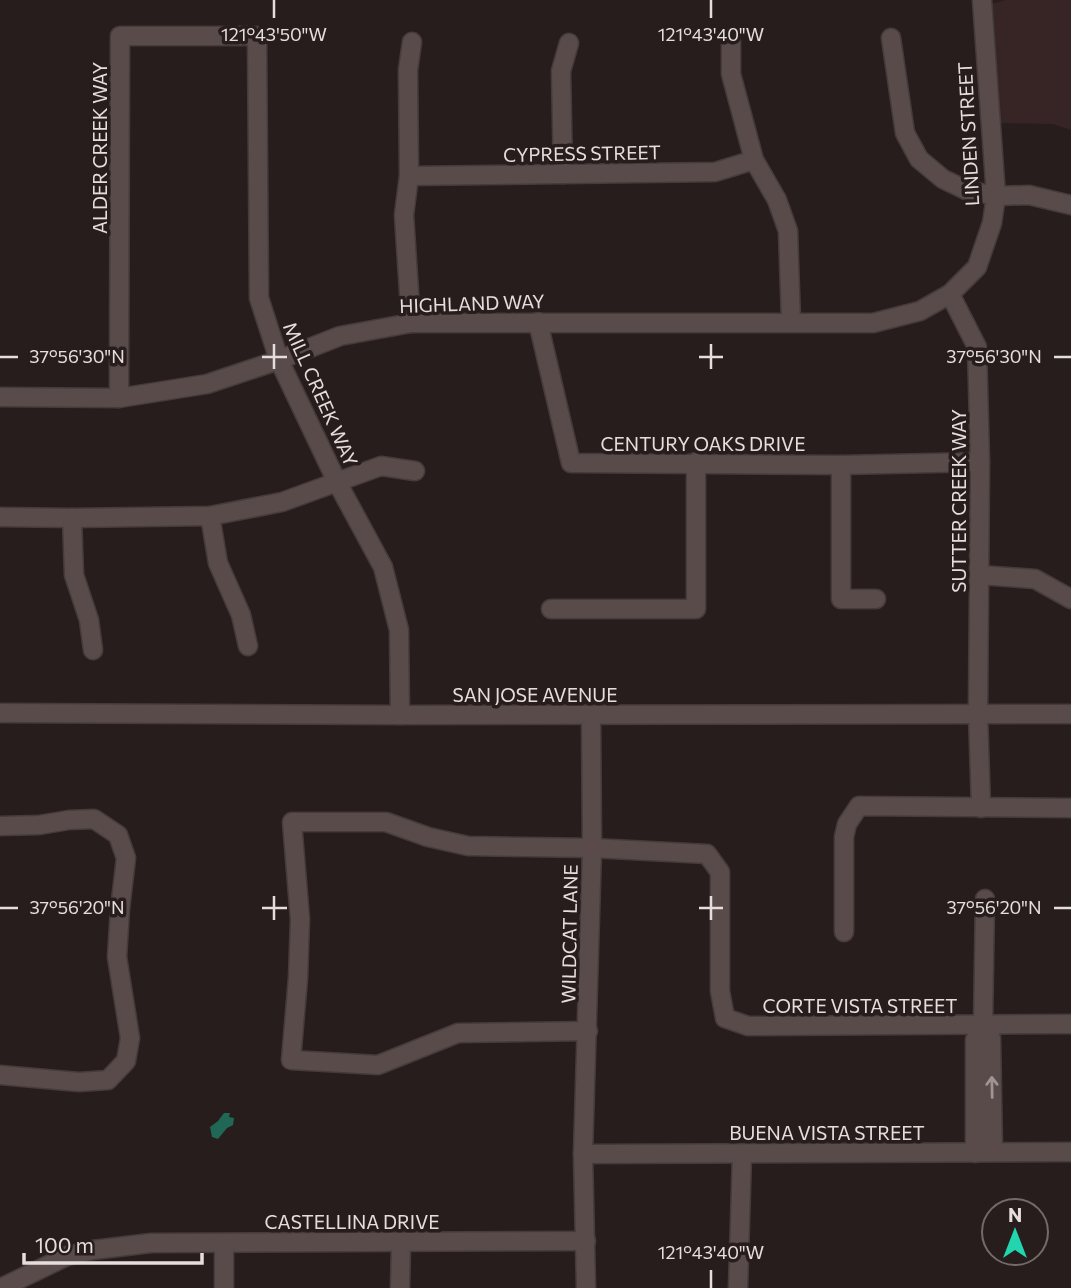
<svg xmlns="http://www.w3.org/2000/svg" width="1071" height="1288" viewBox="0 0 1071 1288" font-family="Commissioner,sans-serif">
<style>
.built{fill:#372525}
.water{fill:#216756}
.lines{fill:none;stroke-linecap:round;stroke-linejoin:round}
.minor-casing{stroke:#443b3a;stroke-width:21}
.minor{stroke:#584b4a;stroke-width:18}
.oneway{stroke:#9f9494}
.ticks{fill:none;stroke:#e6dedd;stroke-width:2.5}
.labels{text-anchor:middle;dominant-baseline:central;stroke-width:7;stroke-linejoin:round;paint-order:stroke}
.street-label{font-size:19px;fill:#e6dedd;stroke:#281d1d}
.ticks-label{font-size:18px;text-anchor:middle;fill:#e6dedd;stroke:#281d1d;stroke-width:7;stroke-linejoin:round;paint-order:stroke}
</style>
<rect width="100%" height="100%" fill="#281d1d"/>
<polygon class="built" points="1005,0 1071,0 1071,130 1053,124 999,123 991,4"/>
<polygon class="water" points="224,1113 230,1113 229,1117 234,1118 233,1125 227,1128 218,1139 212,1137 210,1127 218,1121"/>
<g class="lines">
<defs>
<g id="minor">
<polyline points="891,38 905,133 919,159 943,179 966,190 996,196 1029,195 1071,205"/>
<polyline points="731,42 731,74 754,160 777,200 788,231 791,321"/>
<polyline points="563,174 561,71 569,43"/>
<polyline points="409,176 715,172 754,160"/>
<polyline points="950,294 977,347 980,462 978,714 981,808"/>
<polyline points="538,322 571,463 841,465 980,462"/>
<polyline points="411,323 404,215 409,176 408,70 412,42"/>
<polyline points="0,397 119,398 207,384 279,360 340,336 411,323 873,323 920,311 950,294 977,267 992,223 996,196 982,0"/>
<polyline points="119,398 120,36 257,36 259,298 279,360 337,482 383,567 399,630 400,715"/>
<polyline points="841,465 841,599 876,599"/>
<polyline points="210,516 218,563 241,615 248,646"/>
<polyline points="0,517 72,518 210,516 282,502 381,466 415,471"/>
<polyline points="72,518 74,575 89,620 93,650"/>
<polyline points="980,575 1035,579 1071,599"/>
<polyline points="551,609 696,609 696,462"/>
<polyline points="0,713 400,715 1071,714"/>
<polyline points="0,826 39,825 69,820 94,819 118,835 126,858 120,909 117,957 130,1038 126,1061 108,1080 79,1082 0,1075"/>
<polyline points="844,932 844,837 847,824 859,806 1071,808"/>
<polyline points="983,1025 991,1038 993,1152"/>
<polyline points="588,1031 458,1033 378,1065 291,1060 298,978 300,919 292,822 386,822 428,837 468,846 592,848 707,854 720,872 720,991 725,1018 748,1026 1071,1024"/>
<polyline points="975,1153 975,1040 983,1025 985,899"/>
<polyline points="583,1154 1071,1152"/>
<polyline points="1,1288 67,1256 93,1250 151,1243 586,1241"/>
<polyline points="224,1288 224,1243"/>
<polyline points="400,1288 401,1243"/>
<polyline points="586,1288 583,1154 592,848 591,715"/>
<polyline points="738,1288 742,1154"/>
</g>
</defs>
<use href="#minor" class="minor-casing"/>
<use href="#minor" class="minor"/>
</g>
<defs><path id="oneway-shaft" d="M-6 0H5M1.5-3L5.5 0L1.5 3" fill="none" stroke-width="1.6" stroke-linecap="round" stroke-linejoin="round" transform="scale(1.75)"/></defs>
<use class="oneway" href="#oneway-shaft" transform="translate(992 1087) rotate(-91)"/>
<path class="ticks" d="M274,0V18M711,0V18M274,344V369M711,344V369M0,357H18M262,357H287M699,357H723M1054,357H1071M274,896V920M711,896V920M0,908H18M262,908H287M699,908H723M1054,908H1071M711,1270V1288"/>
<g class="labels">
<g class="street-label">
<text transform="translate(968 134) rotate(-93)">LINDEN STREET</text>
<text transform="translate(99 148) rotate(-90)">ALDER CREEK WAY</text>
<text transform="translate(582 153) rotate(-1)">CYPRESS STREET</text>
<text transform="translate(472 303) rotate(-2)">HIGHLAND WAY</text>
<text transform="translate(321 394) rotate(66)">MILL CREEK WAY</text>
<text x="703" y="443">CENTURY OAKS DRIVE</text>
<text transform="translate(958 501) rotate(-90)">SUTTER CREEK WAY</text>
<text x="535" y="694">SAN JOSE AVENUE</text>
<text transform="translate(569 934) rotate(-89)">WILDCAT LANE</text>
<text x="860" y="1005">CORTE VISTA STREET</text>
<text x="827" y="1132">BUENA VISTA STREET</text>
<text x="352" y="1221">CASTELLINA DRIVE</text>
</g>
</g>
<g class="ticks-label">
<text x="274" y="41">121°43'50"W</text>
<text x="711" y="41">121°43'40"W</text>
<text x="77" y="363">37°56'30"N</text>
<text x="994" y="363">37°56'30"N</text>
<text x="77" y="914">37°56'20"N</text>
<text x="994" y="914">37°56'20"N</text>
<text x="711" y="1259">121°43'40"W</text>
</g>
<g transform="translate(1015 1232)"><circle r="33" fill="#281d1d" stroke="#746a6a" stroke-width="2"/>
<path d="M0-5L12 26L0 18L-12 26Z" fill="#23d5af"/>
<text y="-10" font-size="19" font-weight="bold" text-anchor="middle" fill="#e6dedd">N</text>
</g>
<path d="M24 1253v10h178v-10" fill="none" stroke="#e6dedd" stroke-width="3.5"/>
<text x="35" y="1253" font-size="21" fill="#e6dedd" stroke="#281d1d" stroke-width="5" paint-order="stroke">100 m</text>
</svg>
